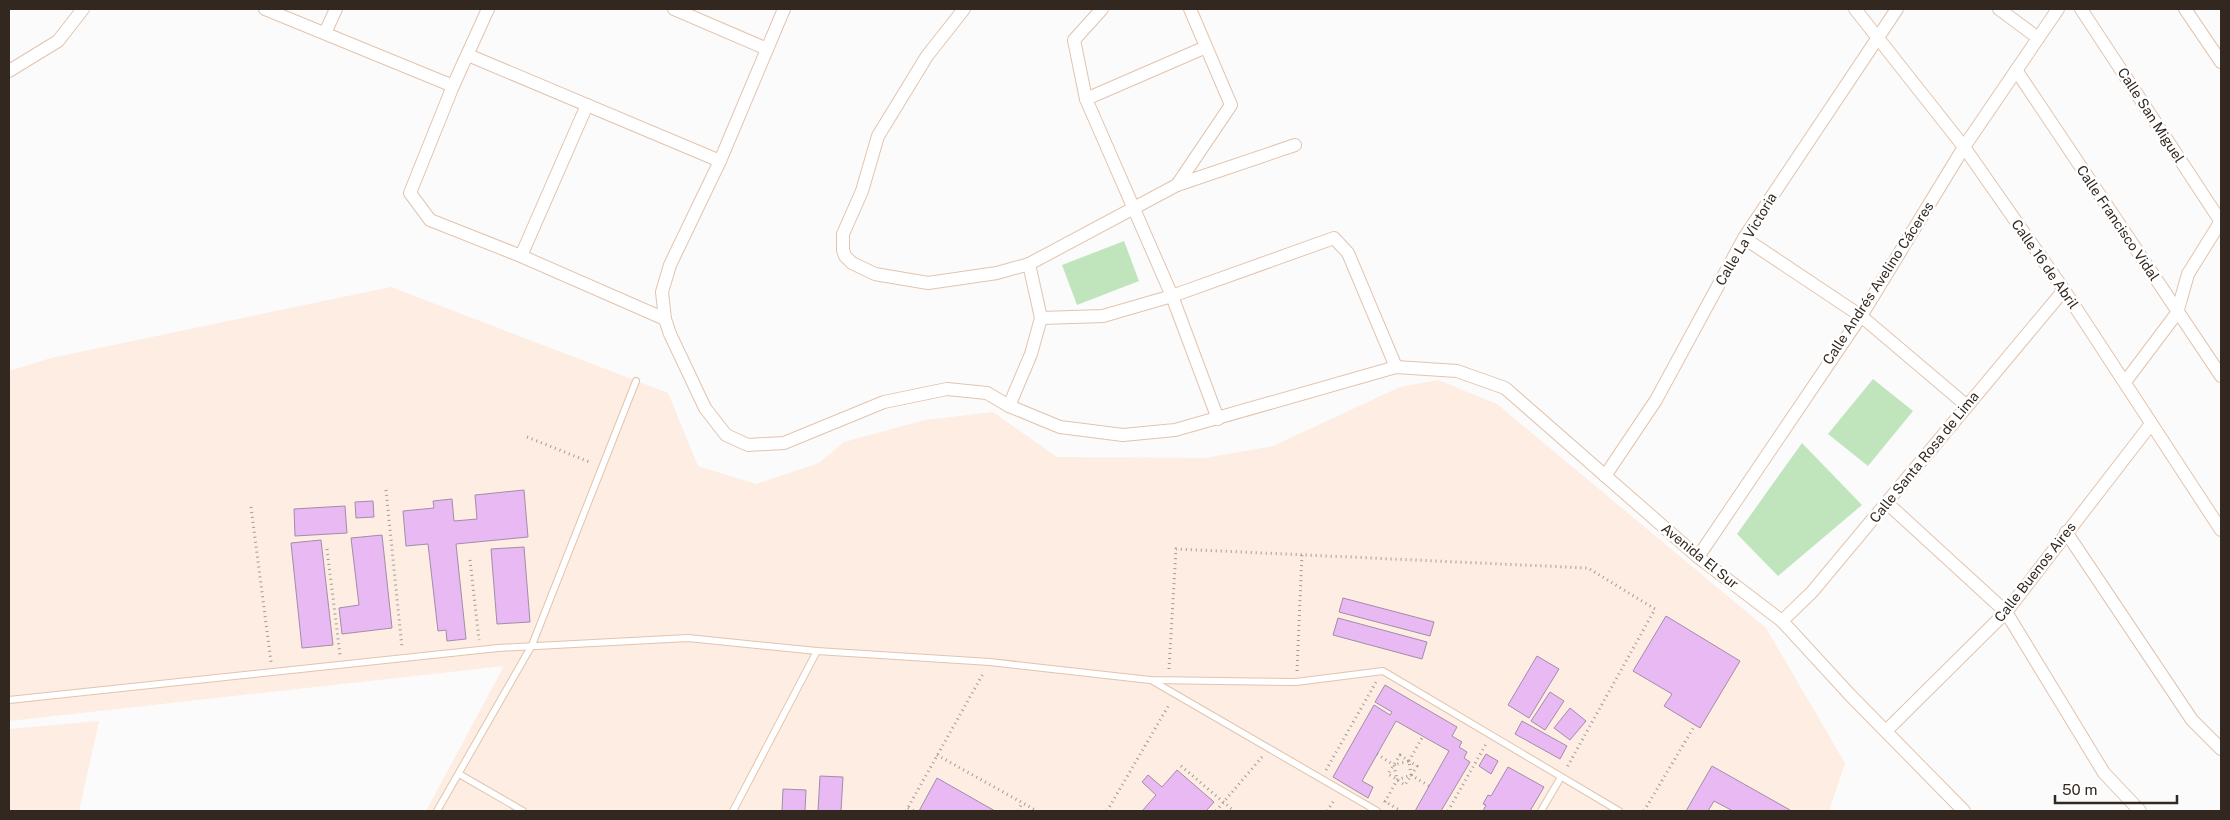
<svg xmlns="http://www.w3.org/2000/svg" width="2230" height="820" viewBox="0 0 2230 820" font-family="'Public Sans',sans-serif">
<style>
.built{fill:#fdede2}
.green{fill:#c0e5bd}
.building{fill:#e8b9f3;stroke:#a28da8}
.lines{fill:none;stroke-linecap:round;stroke-linejoin:round}
.service-casing{stroke:#e2c4ae;stroke-width:8}
.minor-casing{stroke:#e2c4ae;stroke-width:14}
.path{stroke:#a19c98;stroke-width:3;stroke-dasharray:1 4;stroke-linecap:butt}
.service{stroke:#fff;stroke-width:6}
.minor{stroke:#fff;stroke-width:12}
.labels{text-anchor:middle;dominant-baseline:central;stroke-width:5;stroke-linejoin:round;paint-order:stroke}
.street-label{font-size:14px;fill:#33281f;stroke:#fff}
</style>
<rect width="100%" height="100%" fill="#fbfbfb"/>
<g class="built">
<polygon points="391,287 668,393 698,466 756,484 819,463 844,442 925,420 993,412 1057,457 1205,458 1273,446 1400,387 1438,380 1497,404 1766,628 1845,763 1829,811 426,811 504,666 9,721 9,371 51,358"/>
<polygon points="99,721 79,811 9,811 9,729"/>
</g>
<g class="green">
<polygon points="1124,241 1139,281 1077,305 1062,265"/>
<polygon points="1873,379 1913,411 1868,466 1828,434"/>
<polygon points="1802,443 1862,505 1778,576 1737,534"/>
</g>
<g class="building">
<polygon points="524,490 528,537 456,544 466,639 447,641 446,630 438,631 428,544 406,546 403,511 434,508 433,501 452,499 454,521 477,519 475,495"/>
<polygon points="373,501 374,517 356,518 355,502"/>
<polygon points="345,506 347,533 295,536 294,509"/>
<polygon points="382,535 392,628 342,634 339,608 359,605 351,538"/>
<polygon points="321,540 333,645 302,648 291,543"/>
<polygon points="524,547 530,622 497,624 491,549"/>
<polygon points="1343,598 1434,622 1430,636 1339,612"/>
<polygon points="1666,616 1740,661 1700,728 1664,706 1672,694 1633,671"/>
<polygon points="1338,618 1427,642 1422,659 1333,635"/>
<polygon points="1537,656 1559,669 1529,718 1508,705"/>
<polygon points="1385,685 1457,727 1452,736 1462,742 1459,747 1467,752 1464,758 1470,762 1441,811 1415,811 1449,751 1396,721 1362,781 1373,787 1368,798 1333,777 1374,705 1390,715 1392,712 1375,702"/>
<polygon points="1550,692 1564,701 1545,730 1531,721"/>
<polygon points="1570,708 1586,721 1570,740 1554,728"/>
<polygon points="1522,721 1567,746 1560,759 1515,734"/>
<polygon points="1486,754 1498,761 1491,774 1479,766"/>
<polygon points="1712,766 1790,810 1789,811 1733,811 1714,801 1708,811 1686,811"/>
<polygon points="1508,767 1544,787 1530,811 1483,811 1486,805 1483,804 1488,795 1491,796"/>
<polygon points="1177,770 1214,802 1206,811 1144,811 1143,810 1156,795 1142,782 1148,775 1162,787"/>
<polygon points="820,776 843,777 841,811 818,811"/>
<polygon points="937,778 995,811 919,811"/>
<polygon points="783,789 806,790 805,811 782,811"/>
</g>
<g class="lines">
<defs>
<g id="service">
<polyline points="1151,680 1377,811"/>
<polyline points="9,700 498,648 688,638 817,651 990,662 1150,680 1296,682 1383,671 1619,811"/>
<polyline points="459,774 523,811"/>
<polyline points="437,811 532,645 636,381"/>
<polyline points="733,811 817,651"/>
<polyline points="1541,811 1561,777"/>
</g>
<g id="minor">
<polyline points="265,9 453,86"/>
<polyline points="488,9 453,86 410,193 430,220 521,256 665,319"/>
<polyline points="674,9 767,49"/>
<polyline points="784,9 720,161 670,265 662,292 665,319 670,334 705,408 726,435 748,445 784,443 884,402 947,389 987,393 1009,406 1060,427 1123,435 1175,430 1396,367 1457,371 1505,388 1698,557 1782,621 1851,696 1964,811"/>
<polyline points="964,9 927,56 878,136 862,191 843,234 843,250 845,256 852,263 875,274 928,283 997,273 1029,264 1177,185 1231,105 1190,9"/>
<polyline points="1102,9 1074,40 1086,99 1172,296 1218,419"/>
<polyline points="1855,9 1964,147 2064,290 2221,530"/>
<polyline points="1999,9 2038,38"/>
<polyline points="2081,9 2221,222"/>
<polyline points="2185,9 2221,62"/>
<polyline points="325,33 336,9"/>
<polyline points="468,55 720,161"/>
<polyline points="2016,70 2221,376"/>
<polyline points="9,71 58,41 83,9"/>
<polyline points="1086,99 1206,47"/>
<polyline points="1177,185 1295,145"/>
<polyline points="1744,238 1861,316 1966,405"/>
<polyline points="521,256 587,105"/>
<polyline points="1041,318 1103,316 1172,296 1334,238 1348,253 1396,367"/>
<polyline points="2125,382 2177,313 2188,274 2221,221"/>
<polyline points="1009,406 1031,354 1041,318 1029,264"/>
<polyline points="1605,476 1656,400 1744,238 1897,9"/>
<polyline points="1887,503 2006,612 2104,773 2140,811"/>
<polyline points="2066,532 2192,720 2221,749"/>
<polyline points="1698,557 1861,316 1964,147 2058,9"/>
<polyline points="1782,621 1812,592 2064,290"/>
<polyline points="1886,731 2006,612 2151,424"/>
</g>
</defs>
<use href="#service" class="service-casing"/>
<use href="#minor" class="minor-casing"/>
<g class="path">
<polyline points="527,437 592,463"/>
<polyline points="386,490 402,648"/>
<polyline points="251,507 271,662"/>
<polyline points="327,549 340,655"/>
<polyline points="470,560 479,640"/>
<polyline points="1169,669 1176,549 1588,568 1655,609 1566,769"/>
<polyline points="1297,671 1302,554"/>
<polyline points="1377,754 1394,765"/>
<polyline points="937,755 1037,811"/>
<polygon points="1400,755 1417,766 1405,785 1388,774"/>
<polyline points="1409,761 1423,736"/>
<polyline points="1181,766 1234,811"/>
<polyline points="1326,770 1376,682"/>
<polyline points="1411,775 1429,786"/>
<polyline points="1384,801 1401,811"/>
<polyline points="1385,802 1397,780 1411,775 1409,761 1394,765 1397,780"/>
<polyline points="908,808 914,811"/>
<polyline points="906,811 984,672"/>
<polyline points="1018,811 1022,803"/>
<polyline points="1107,811 1170,703"/>
<polyline points="1216,811 1262,757"/>
<polyline points="1327,811 1335,799"/>
<polyline points="1448,811 1486,744"/>
<polyline points="1644,811 1695,725"/>
</g>
<use href="#service" class="service"/>
<use href="#minor" class="minor"/>
</g>
<g class="labels">
<g class="street-label">
<text transform="translate(2151 115) rotate(57)">Calle San Miguel</text>
<text transform="translate(2118 223) rotate(56)">Calle Francisco Vidal</text>
<text transform="translate(1746 239) rotate(-59)">Calle La Victoria</text>
<text transform="translate(2045 264) rotate(55)">Calle 16 de Abril</text>
<text transform="translate(1878 283) rotate(-57)">Calle Andrés Avelino Cáceres</text>
<text transform="translate(1924 457) rotate(-51)">Calle Santa Rosa de Lima</text>
<text transform="translate(1700 556) rotate(39)">Avenida El Sur</text>
<text transform="translate(2035 572) rotate(-52)">Calle Buenos Aires</text>
</g>
</g>
<rect width="2230" height="820" fill="none" stroke="#33281f" stroke-width="20"/>
<path d="M2055 795v8h122v-8" fill="none" stroke="#33281f" stroke-width="2.5"/>
<text x="2062" y="795" font-size="15" fill="#33281f" stroke="#ffffff" stroke-width="4" paint-order="stroke">50 m</text>
</svg>
